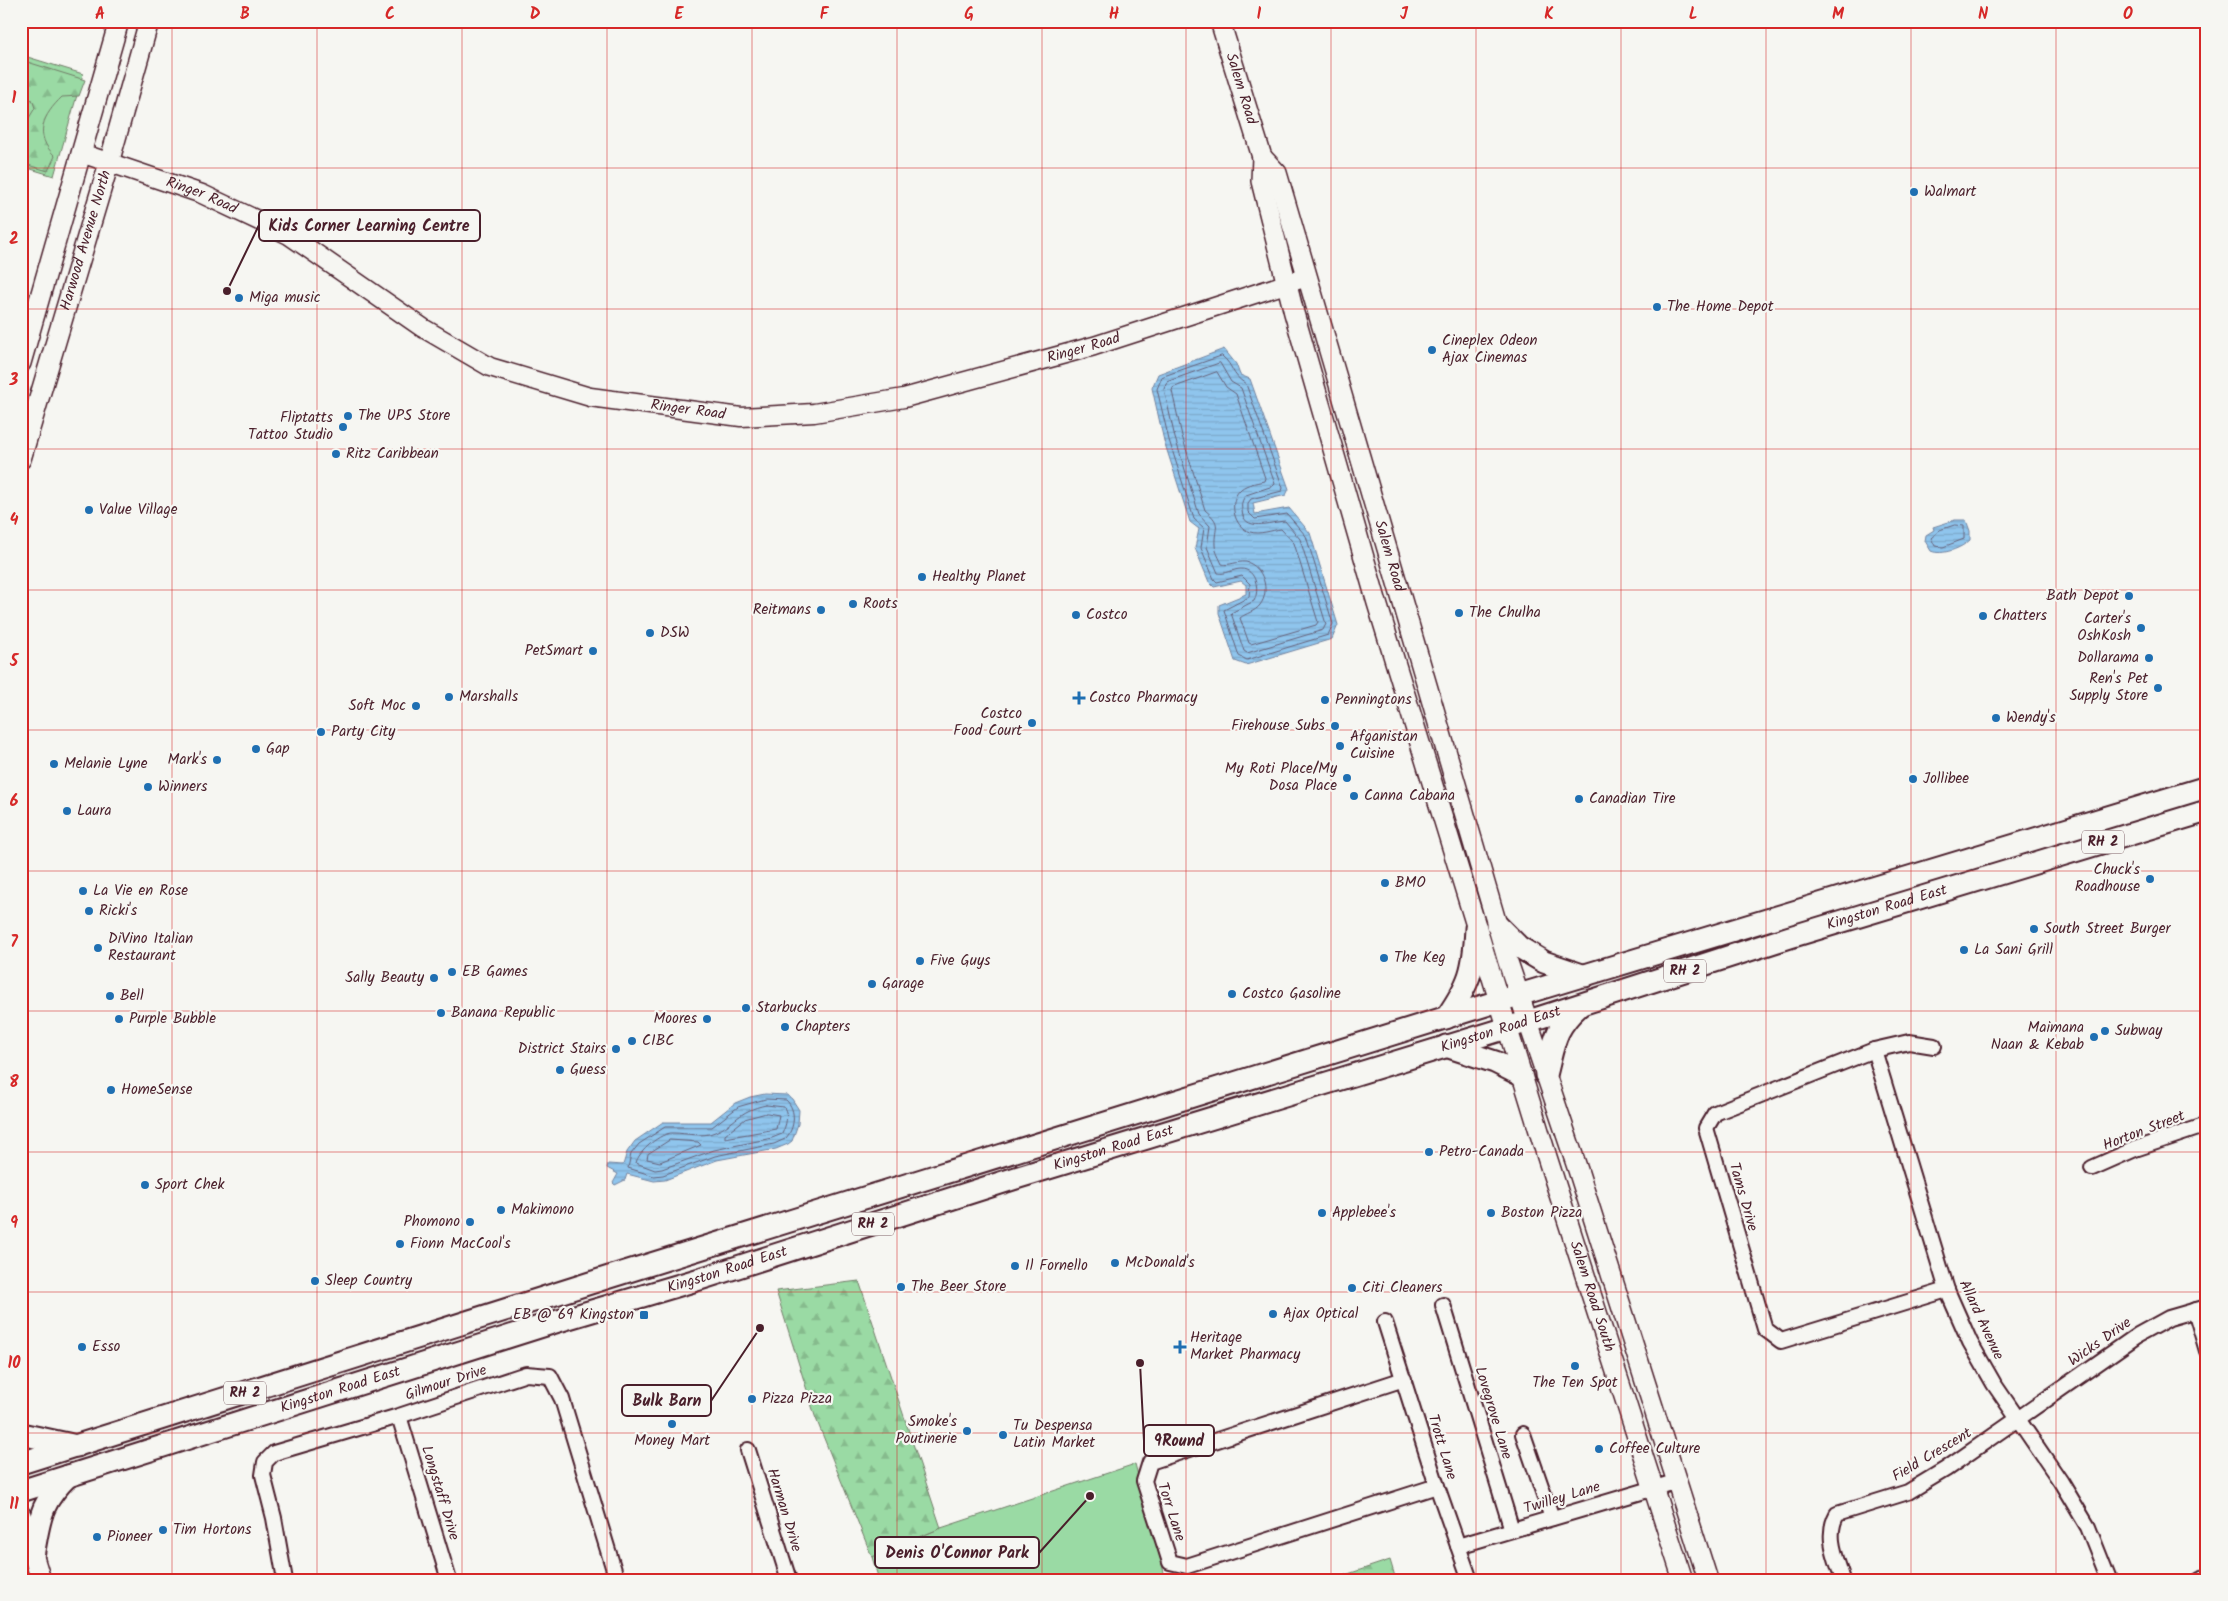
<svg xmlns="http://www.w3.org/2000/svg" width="2228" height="1601" viewBox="0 0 2228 1601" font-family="Kalam,sans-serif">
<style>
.green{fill:#9adaa4;stroke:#727c68}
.forest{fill:url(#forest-firs);stroke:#727c68}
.water{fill:url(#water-rules);stroke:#73839f}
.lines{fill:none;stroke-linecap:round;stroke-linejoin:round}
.shore{stroke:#666179;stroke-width:1}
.minor-casing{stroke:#4a1f2b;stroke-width:18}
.tertiary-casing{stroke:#4a1f2b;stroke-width:21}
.secondary-casing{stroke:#4a1f2b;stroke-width:22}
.primary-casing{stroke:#4a1f2b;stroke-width:25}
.minor{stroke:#f6f6f2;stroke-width:14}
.tertiary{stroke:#f6f6f2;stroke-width:18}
.secondary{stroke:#f6f6f2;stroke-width:19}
.primary{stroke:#f6f6f2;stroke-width:21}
.grid{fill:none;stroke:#d62828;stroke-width:1;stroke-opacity:0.55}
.poi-dot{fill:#1f6fb2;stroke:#f6f6f2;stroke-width:2}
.labels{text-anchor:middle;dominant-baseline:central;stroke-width:4.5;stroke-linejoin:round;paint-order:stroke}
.shield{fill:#f6f6f2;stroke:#7e6067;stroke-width:1}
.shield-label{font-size:14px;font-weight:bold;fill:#4a1f2b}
.street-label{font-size:15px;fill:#4a1f2b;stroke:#f6f6f2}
.poi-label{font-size:15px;fill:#4a1f2b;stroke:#f6f6f2;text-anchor:start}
.leader{fill:none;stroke:#4a1f2b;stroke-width:2}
.callout-dot{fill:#4a1f2b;stroke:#f6f6f2;stroke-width:2}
.callout{fill:#f6f6f2;stroke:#4a1f2b;stroke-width:2}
.callout-label{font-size:16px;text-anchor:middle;font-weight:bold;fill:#4a1f2b}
.neatline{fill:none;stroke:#d62828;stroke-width:2}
.grid-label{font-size:16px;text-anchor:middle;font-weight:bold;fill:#d62828}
</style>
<defs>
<pattern id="forest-firs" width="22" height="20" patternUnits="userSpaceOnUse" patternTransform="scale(1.25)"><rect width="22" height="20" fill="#9adaa4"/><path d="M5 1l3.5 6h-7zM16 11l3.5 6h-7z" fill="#86bb8d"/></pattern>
<pattern id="water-rules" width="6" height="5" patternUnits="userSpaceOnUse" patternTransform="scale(1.25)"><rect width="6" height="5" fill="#8fc5ed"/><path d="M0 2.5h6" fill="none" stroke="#7da9cb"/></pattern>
</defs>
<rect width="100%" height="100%" fill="#f6f6f2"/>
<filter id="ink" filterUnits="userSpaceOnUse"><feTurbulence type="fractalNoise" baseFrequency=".02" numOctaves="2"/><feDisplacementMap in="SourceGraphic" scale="10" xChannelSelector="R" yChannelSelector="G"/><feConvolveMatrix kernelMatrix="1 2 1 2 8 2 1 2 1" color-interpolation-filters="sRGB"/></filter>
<g filter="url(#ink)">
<g class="green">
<polygon points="21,55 83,74 54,176 21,166"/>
<polygon points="1135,1464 1166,1580 879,1580 872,1557 941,1528"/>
</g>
<g class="forest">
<path d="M21,60L85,80L79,96L62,97C43,115 33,135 55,156L48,171L21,163V131L35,108L32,99L21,108Z"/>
<polygon points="859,1281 941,1528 872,1557 815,1416 776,1291"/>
<polygon points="1390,1560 1396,1580 1330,1580"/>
</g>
<g class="water">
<polygon points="1224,349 1236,364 1240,375 1250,379 1289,489 1286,495 1253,503 1255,514 1289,508 1310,533 1338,625 1332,639 1246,665 1235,661 1219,613 1219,605 1246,594 1246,585 1241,581 1214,587 1209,582 1195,548 1199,529 1190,522 1164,441 1152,388 1158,374"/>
<path d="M1955,520H1966L1970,531V540C1962,548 1942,556 1931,551L1925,541L1926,535L1934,530L1933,527Z"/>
<polygon points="765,1094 787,1095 792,1099 799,1110 798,1124 792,1141 788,1144 776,1149 717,1160 665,1180 654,1181 627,1174 625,1180 615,1185 613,1183 618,1174 607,1168 608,1164 623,1165 627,1152 635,1141 663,1122 711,1122 735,1103 750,1097"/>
</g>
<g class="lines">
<g class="shore">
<path d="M1222,356C1235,367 1230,374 1246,384L1283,488L1282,491L1251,499L1248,503V512L1255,519L1287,514L1306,536L1333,624L1328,635L1247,660L1239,656L1224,610L1249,597L1250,584L1242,576L1217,582L1214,579L1201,548L1204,528L1194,519L1169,440L1157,389L1162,377Z"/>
<path d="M1220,363L1231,382L1241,388L1275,484L1273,486L1246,495C1242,500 1241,504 1242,510C1243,533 1270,522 1285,521L1300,539L1326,624L1323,630L1247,653L1244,651L1231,613L1254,601C1260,590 1256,569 1241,569C1233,569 1225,575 1218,573L1207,547L1210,526L1199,514L1175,438L1164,389L1167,382Z"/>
<path d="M1217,372L1226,387L1236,394L1265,478L1264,481C1256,483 1247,484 1241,489C1228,500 1233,527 1250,532C1260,535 1272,530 1281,529L1294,543L1318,622L1316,625L1251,644L1249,643L1240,618C1246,613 1255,612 1260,605C1271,591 1263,566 1246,562C1237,561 1229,566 1222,564C1220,559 1215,551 1215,545C1214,526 1223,525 1205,510L1182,436L1172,391L1173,388Z"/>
<polygon points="1955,525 1964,526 1964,539 1943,547 1935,546 1931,538 1940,530"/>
<path d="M766,1099L786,1100C797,1110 795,1129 785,1139L774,1144L715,1156L663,1175L654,1176L628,1168L631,1154L639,1144L665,1127H712L738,1107Z"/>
<path d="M766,1105L784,1107C789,1116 786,1125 782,1134L772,1138L714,1150L662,1169L655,1170L636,1163C638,1152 661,1132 673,1133C687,1133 702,1138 715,1132C737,1123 737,1111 766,1105Z"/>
<polygon points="767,1113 779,1115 776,1129 725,1138 725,1135 745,1119"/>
<polygon points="670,1140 698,1142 701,1145 660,1162 647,1159 648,1154"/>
</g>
<defs>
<g id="minor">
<polyline points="1934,1046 1909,1042 1874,1050 1715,1113 1706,1128 1765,1329 1781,1341 1947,1290"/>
<polyline points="1874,1050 1947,1290 1970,1342 1994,1384 2061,1482 2088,1527 2109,1580"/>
<polyline points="2092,1168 2135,1149 2207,1125"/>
<polyline points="1443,1305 1512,1530"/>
<polyline points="2195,1310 2207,1351"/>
<polyline points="1385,1322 1437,1486 1470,1580"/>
<polyline points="1404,1379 1150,1462 1144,1481 1170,1562 1187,1566 1437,1486"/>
<polyline points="399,1416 449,1580"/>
<polyline points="1523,1434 1552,1518"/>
<polyline points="748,1450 789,1580"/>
<polyline points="1458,1546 1675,1482"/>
<polyline points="285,1580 274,1518 263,1475 265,1462 274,1453 399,1416 526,1374 550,1376 562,1399 617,1580"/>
<path d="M1843,1580C1836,1557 1825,1536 1837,1514L1908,1492L1946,1469L2138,1335L2169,1318L2207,1307"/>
<polyline points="2199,1580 2207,1577"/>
</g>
<g id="tertiary">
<path id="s1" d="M81,153L202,194L289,235L423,328L490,367L590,397L741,417L814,413L904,398L1094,346L1307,277"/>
</g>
<g id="secondary">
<path id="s2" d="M1220,21L1262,157L1261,181L1294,313L1377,603L1547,1157L1683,1580"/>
<path id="s3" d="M1262,157L1277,173L1508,962L1578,1170L1708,1580"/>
<polyline points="21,363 119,21"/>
<path id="s4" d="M21,459L109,163L149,21"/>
<polyline points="21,1515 41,1580"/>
</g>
<g id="primary">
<polyline points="1497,925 1519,947 1544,962 1585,976"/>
<path d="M1446,1018C1470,983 1474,970 1476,928"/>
<polyline points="1446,1046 1495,1062 1521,1075"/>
<path d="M1546,1075C1554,1044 1554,1028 1579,1006"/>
<polyline points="21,1434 77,1446"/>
<polyline points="21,1463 606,1278 1499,1001 2207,787"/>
<path id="s5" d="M21,1491L555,1322L700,1279L1019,1177L1507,1028L1790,937L2207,811"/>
<path d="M33,1556C40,1519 39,1504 68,1476"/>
</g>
</defs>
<use href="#minor" class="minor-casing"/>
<use href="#tertiary" class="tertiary-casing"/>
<use href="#secondary" class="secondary-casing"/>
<use href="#primary" class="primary-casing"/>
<use href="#minor" class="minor"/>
<use href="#tertiary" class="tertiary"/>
<use href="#secondary" class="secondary"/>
<use href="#primary" class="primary"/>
</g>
</g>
<path class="grid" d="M172,21V1580M317,21V1580M462,21V1580M607,21V1580M752,21V1580M897,21V1580M1042,21V1580M1186,21V1580M1331,21V1580M1476,21V1580M1621,21V1580M1766,21V1580M1911,21V1580M2056,21V1580M21,168H2207M21,309H2207M21,449H2207M21,590H2207M21,730H2207M21,871H2207M21,1011H2207M21,1152H2207M21,1292H2207M21,1433H2207"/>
<g class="poi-dot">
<circle cx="1914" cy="192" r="5"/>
<circle cx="239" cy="298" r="5"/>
<circle cx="1657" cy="307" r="5"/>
<circle cx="1432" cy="350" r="5"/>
<circle cx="348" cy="416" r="5"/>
<circle cx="343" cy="427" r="5"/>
<circle cx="336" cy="454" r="5"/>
<circle cx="89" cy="510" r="5"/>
<circle cx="922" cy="577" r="5"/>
<circle cx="2129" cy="596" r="5"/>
<circle cx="853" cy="604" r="5"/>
<circle cx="821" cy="610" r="5"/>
<circle cx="1459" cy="613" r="5"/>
<circle cx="1076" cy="615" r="5"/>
<circle cx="1983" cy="616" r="5"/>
<circle cx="2141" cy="628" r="5"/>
<circle cx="650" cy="633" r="5"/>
<circle cx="593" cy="651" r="5"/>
<circle cx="2149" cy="658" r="5"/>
<circle cx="2158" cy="688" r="5"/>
<circle cx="449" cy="697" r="5"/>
<path d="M1076.5 690.5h5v5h5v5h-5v5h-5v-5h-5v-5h5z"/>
<circle cx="1325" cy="700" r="5"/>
<circle cx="416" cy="706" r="5"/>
<circle cx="1996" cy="718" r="5"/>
<circle cx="1032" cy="723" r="5"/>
<circle cx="1335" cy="726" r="5"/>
<circle cx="321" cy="732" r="5"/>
<circle cx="1340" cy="746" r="5"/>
<circle cx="256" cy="749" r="5"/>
<circle cx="217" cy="760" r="5"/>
<circle cx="54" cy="764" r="5"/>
<circle cx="1347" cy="778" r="5"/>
<circle cx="1913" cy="779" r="5"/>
<circle cx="148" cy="787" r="5"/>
<circle cx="1354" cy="796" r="5"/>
<circle cx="1579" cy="799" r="5"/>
<circle cx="67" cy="811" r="5"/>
<circle cx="2150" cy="879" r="5"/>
<circle cx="1385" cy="883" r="5"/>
<circle cx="83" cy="891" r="5"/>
<circle cx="89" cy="911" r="5"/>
<circle cx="2034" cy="929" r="5"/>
<circle cx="98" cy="948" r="5"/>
<circle cx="1964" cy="950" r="5"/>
<circle cx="1384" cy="958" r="5"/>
<circle cx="920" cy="961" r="5"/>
<circle cx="452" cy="972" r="5"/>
<circle cx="434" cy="978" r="5"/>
<circle cx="872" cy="984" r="5"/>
<circle cx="1232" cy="994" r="5"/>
<circle cx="110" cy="996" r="5"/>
<circle cx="746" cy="1008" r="5"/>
<circle cx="441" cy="1013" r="5"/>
<circle cx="119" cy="1019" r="5"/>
<circle cx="707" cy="1019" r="5"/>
<circle cx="785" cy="1027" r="5"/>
<circle cx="2105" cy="1031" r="5"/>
<circle cx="2094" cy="1037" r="5"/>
<circle cx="632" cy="1041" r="5"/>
<circle cx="616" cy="1049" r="5"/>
<circle cx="560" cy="1070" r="5"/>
<circle cx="111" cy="1090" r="5"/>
<circle cx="1429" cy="1152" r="5"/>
<circle cx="145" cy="1185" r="5"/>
<circle cx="501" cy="1210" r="5"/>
<circle cx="1322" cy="1213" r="5"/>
<circle cx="1491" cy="1213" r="5"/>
<circle cx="470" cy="1222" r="5"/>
<circle cx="400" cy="1244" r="5"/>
<circle cx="1115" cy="1263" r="5"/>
<circle cx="1015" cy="1266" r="5"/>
<circle cx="315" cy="1281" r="5"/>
<circle cx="901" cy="1287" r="5"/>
<circle cx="1352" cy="1288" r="5"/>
<circle cx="1273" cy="1314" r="5"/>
<rect x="639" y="1310" width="10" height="10" rx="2.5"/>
<circle cx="82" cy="1347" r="5"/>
<path d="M1177.5 1339.5h5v5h5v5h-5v5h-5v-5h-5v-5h5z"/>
<circle cx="1575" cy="1366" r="5"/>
<circle cx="752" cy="1399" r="5"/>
<circle cx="672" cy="1424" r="5"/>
<circle cx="967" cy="1431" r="5"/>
<circle cx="1003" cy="1435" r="5"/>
<circle cx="1599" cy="1449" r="5"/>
<circle cx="163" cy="1530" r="5"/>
<circle cx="97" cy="1537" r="5"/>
</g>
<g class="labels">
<g class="shield">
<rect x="2082" y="830.5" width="42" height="23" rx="4"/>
<rect x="1664" y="959.5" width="42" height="23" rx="4"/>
<rect x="852" y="1212.5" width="42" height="23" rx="4"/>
<rect x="224" y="1381.5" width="42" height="23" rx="4"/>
</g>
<g class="shield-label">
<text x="2103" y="842">RH 2</text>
<text x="1685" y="971">RH 2</text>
<text x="873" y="1224">RH 2</text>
<text x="245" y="1393">RH 2</text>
</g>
<g class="street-label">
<text stroke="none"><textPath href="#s2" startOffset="71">Salem Road</textPath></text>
<text stroke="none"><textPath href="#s1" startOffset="128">Ringer Road</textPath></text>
<text stroke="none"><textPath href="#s4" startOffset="228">Harwood Avenue North</textPath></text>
<text stroke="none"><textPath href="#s1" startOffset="1072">Ringer Road</textPath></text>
<text stroke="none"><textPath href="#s1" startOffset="668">Ringer Road</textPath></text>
<text stroke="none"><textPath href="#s3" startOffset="421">Salem Road</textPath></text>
<text stroke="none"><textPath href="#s5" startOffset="1955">Kingston Road East</textPath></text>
<text stroke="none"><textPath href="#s5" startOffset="1550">Kingston Road East</textPath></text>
<text transform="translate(2144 1131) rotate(-21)">Horton Street</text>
<text stroke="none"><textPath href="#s5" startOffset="1145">Kingston Road East</textPath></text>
<text transform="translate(1743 1197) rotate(74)">Tams Drive</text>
<text stroke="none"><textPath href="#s5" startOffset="740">Kingston Road East</textPath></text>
<text stroke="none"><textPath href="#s2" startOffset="1330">Salem Road South</textPath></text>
<text transform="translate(1981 1320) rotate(65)">Allard Avenue</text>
<text transform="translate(2100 1342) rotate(-35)">Wicks Drive</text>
<text transform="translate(446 1383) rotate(-18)">Gilmour Drive</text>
<text stroke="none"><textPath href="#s5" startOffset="335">Kingston Road East</textPath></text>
<text transform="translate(1493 1413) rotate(73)">Lovegrove Lane</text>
<text transform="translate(1442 1447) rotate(73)">Trott Lane</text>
<text transform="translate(1932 1455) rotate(-31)">Field Crescent</text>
<text transform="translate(440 1493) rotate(73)">Longstaff Drive</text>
<text transform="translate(1562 1498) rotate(-17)">Twilley Lane</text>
<text transform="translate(784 1510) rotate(73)">Harman Drive</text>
<text transform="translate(1171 1512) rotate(72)">Torr Lane</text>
</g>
<g class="poi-label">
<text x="1924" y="192">Walmart</text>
<text x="249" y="298">Miga music</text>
<text x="1667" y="307">The Home Depot</text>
<text x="1442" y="341">Cineplex Odeon<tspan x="1442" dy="17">Ajax Cinemas</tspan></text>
<text x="358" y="416">The UPS Store</text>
<text x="333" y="418" text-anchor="end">Fliptatts<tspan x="333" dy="17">Tattoo Studio</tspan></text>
<text x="346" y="454">Ritz Caribbean</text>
<text x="99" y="510">Value Village</text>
<text x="932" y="577">Healthy Planet</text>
<text x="2119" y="596" text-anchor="end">Bath Depot</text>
<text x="863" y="604">Roots</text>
<text x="811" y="610" text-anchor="end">Reitmans</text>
<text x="1469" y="613">The Chulha</text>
<text x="1086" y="615">Costco</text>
<text x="1993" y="616">Chatters</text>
<text x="2131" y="619" text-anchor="end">Carter's<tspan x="2131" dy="17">OshKosh</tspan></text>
<text x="660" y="633">DSW</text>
<text x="583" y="651" text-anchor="end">PetSmart</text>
<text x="2139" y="658" text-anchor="end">Dollarama</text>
<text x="2148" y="679" text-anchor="end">Ren's Pet<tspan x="2148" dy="17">Supply Store</tspan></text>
<text x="459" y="697">Marshalls</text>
<text x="1089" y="698">Costco Pharmacy</text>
<text x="1335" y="700">Penningtons</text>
<text x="406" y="706" text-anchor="end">Soft Moc</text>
<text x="1022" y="714" text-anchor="end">Costco<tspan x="1022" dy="17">Food Court</tspan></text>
<text x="2006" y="718">Wendy's</text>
<text x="1325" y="726" text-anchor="end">Firehouse Subs</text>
<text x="331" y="732">Party City</text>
<text x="1350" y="737">Afganistan<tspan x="1350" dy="17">Cuisine</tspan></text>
<text x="266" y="749">Gap</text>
<text x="207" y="760" text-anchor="end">Mark's</text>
<text x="64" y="764">Melanie Lyne</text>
<text x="1337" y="769" text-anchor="end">My Roti Place/My<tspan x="1337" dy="17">Dosa Place</tspan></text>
<text x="1923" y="779">Jollibee</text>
<text x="158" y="787">Winners</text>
<text x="1364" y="796">Canna Cabana</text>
<text x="1589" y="799">Canadian Tire</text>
<text x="77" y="811">Laura</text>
<text x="2140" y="870" text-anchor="end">Chuck's<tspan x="2140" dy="17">Roadhouse</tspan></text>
<text x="1395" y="883">BMO</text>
<text x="93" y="891">La Vie en Rose</text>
<text x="99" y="911">Ricki's</text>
<text x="2044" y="929">South Street Burger</text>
<text x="108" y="939">DiVino Italian<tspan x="108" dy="17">Restaurant</tspan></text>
<text x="1974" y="950">La Sani Grill</text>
<text x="1394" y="958">The Keg</text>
<text x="930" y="961">Five Guys</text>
<text x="462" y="972">EB Games</text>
<text x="424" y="978" text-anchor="end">Sally Beauty</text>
<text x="882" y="984">Garage</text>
<text x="1242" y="994">Costco Gasoline</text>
<text x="120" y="996">Bell</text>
<text x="756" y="1008">Starbucks</text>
<text x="451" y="1013">Banana Republic</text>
<text x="129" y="1019">Purple Bubble</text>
<text x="697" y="1019" text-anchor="end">Moores</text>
<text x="795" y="1027">Chapters</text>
<text x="2084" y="1028" text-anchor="end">Maimana<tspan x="2084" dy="17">Naan &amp; Kebab</tspan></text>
<text x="2115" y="1031">Subway</text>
<text x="642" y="1041">CIBC</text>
<text x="606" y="1049" text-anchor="end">District Stairs</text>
<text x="570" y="1070">Guess</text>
<text x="121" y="1090">HomeSense</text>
<text x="1439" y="1152">Petro-Canada</text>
<text x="155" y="1185">Sport Chek</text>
<text x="511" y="1210">Makimono</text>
<text x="1332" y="1213">Applebee's</text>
<text x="1501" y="1213">Boston Pizza</text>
<text x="460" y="1222" text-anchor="end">Phomono</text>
<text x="410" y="1244">Fionn MacCool's</text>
<text x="1125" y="1263">McDonald's</text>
<text x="1025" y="1266">Il Fornello</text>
<text x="325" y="1281">Sleep Country</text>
<text x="911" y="1287">The Beer Store</text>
<text x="1362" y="1288">Citi Cleaners</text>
<text x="1283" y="1314">Ajax Optical</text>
<text x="634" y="1315" text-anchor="end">EB @ 69 Kingston</text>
<text x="1190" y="1338">Heritage<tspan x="1190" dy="17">Market Pharmacy</tspan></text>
<text x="92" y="1347">Esso</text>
<text x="1575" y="1383" text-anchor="middle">The Ten Spot</text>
<text x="762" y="1399">Pizza Pizza</text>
<text x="957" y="1422" text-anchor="end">Smoke's<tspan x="957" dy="17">Poutinerie</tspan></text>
<text x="1013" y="1426">Tu Despensa<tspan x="1013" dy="17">Latin Market</tspan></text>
<text x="672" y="1441" text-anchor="middle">Money Mart</text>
<text x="1609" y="1449">Coffee Culture</text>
<text x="173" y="1530">Tim Hortons</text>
<text x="107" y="1537">Pioneer</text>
</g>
</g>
<path class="leader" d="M227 291L259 225M760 1328L711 1401M1140 1363L1144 1441M1090 1496L1039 1553"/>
<g class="callout-dot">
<circle cx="227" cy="291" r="5"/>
<circle cx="760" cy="1328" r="5"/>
<circle cx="1140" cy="1363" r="5"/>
<circle cx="1090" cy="1496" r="5"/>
</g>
<g class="callout">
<rect x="259" y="210" width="221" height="31" rx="5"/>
<rect x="622" y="1385" width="89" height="31" rx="5"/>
<rect x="1144" y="1425" width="70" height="31" rx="5"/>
<rect x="875" y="1537" width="164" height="31" rx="5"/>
</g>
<g class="callout-label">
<text x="369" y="231">Kids Corner Learning Centre</text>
<text x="667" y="1406">Bulk Barn</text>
<text x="1179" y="1446">9Round</text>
<text x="957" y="1558">Denis O'Connor Park</text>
</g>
<rect width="2228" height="1601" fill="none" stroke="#f6f6f2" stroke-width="55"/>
<rect x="28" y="28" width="2172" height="1546" class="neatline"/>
<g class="grid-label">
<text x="100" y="19">A</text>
<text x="245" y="19">B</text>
<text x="390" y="19">C</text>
<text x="535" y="19">D</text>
<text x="679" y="19">E</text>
<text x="824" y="19">F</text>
<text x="969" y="19">G</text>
<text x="1114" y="19">H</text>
<text x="1259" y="19">I</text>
<text x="1404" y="19">J</text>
<text x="1549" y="19">K</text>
<text x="1693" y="19">L</text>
<text x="1838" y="19">M</text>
<text x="1983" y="19">N</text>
<text x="2128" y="19">O</text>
<text x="14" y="103">1</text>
<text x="14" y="244">2</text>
<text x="14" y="385">3</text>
<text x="14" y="525">4</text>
<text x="14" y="666">5</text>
<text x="14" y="806">6</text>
<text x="14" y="947">7</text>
<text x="14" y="1087">8</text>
<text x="14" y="1228">9</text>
<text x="14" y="1368">10</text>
<text x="14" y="1509">11</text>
</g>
</svg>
